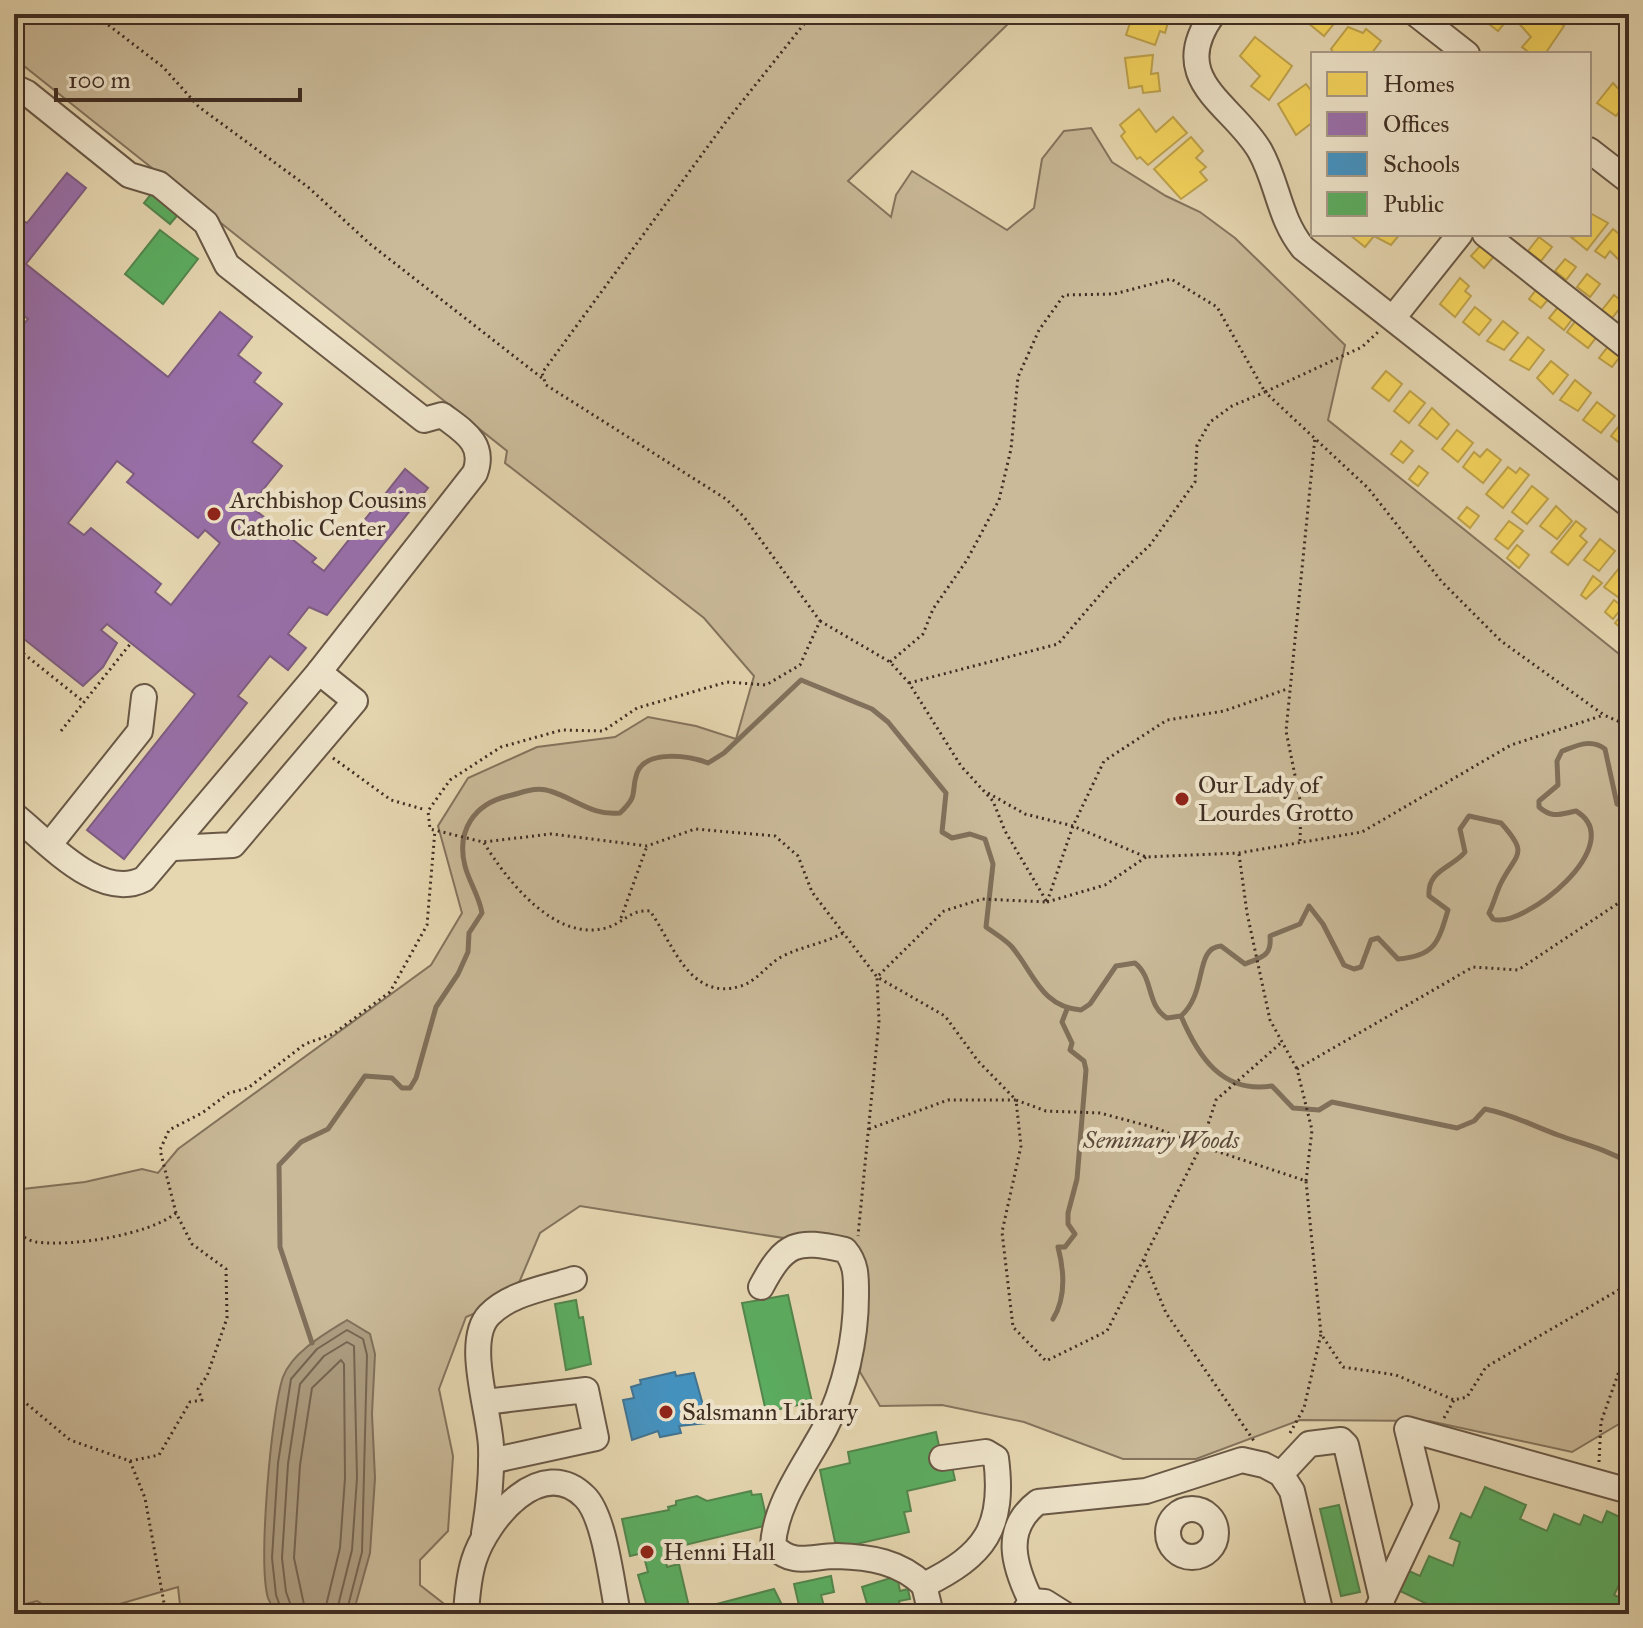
<svg xmlns="http://www.w3.org/2000/svg" width="1643" height="1628" viewBox="0 0 1643 1628" font-family="'IM FELL Great Primer',serif">
<style>
.green{fill:#caba99;stroke:#84745e;stroke-width:2}
.water{fill:#ad9d81;stroke:#81705b;stroke-width:2}
.homes{fill:#f6d55c;stroke:#bfa34b;stroke-width:2}
.offices{fill:#9970ab;stroke:#7e5c82;stroke-width:2;fill-rule:evenodd}
.schools{fill:#4393c3;stroke:#427493;stroke-width:2}
.public{fill:#5aae61;stroke:#52874e;stroke-width:2}
.lines{fill:none;stroke-linecap:round;stroke-linejoin:round}
.shore{stroke:#766552;stroke-width:2}
.stream{stroke:#81705b;stroke-width:5}
.minor-casing{stroke:#695846;stroke-width:28}
.path{stroke:#3f2d23;stroke-width:3;stroke-dasharray:2 4;stroke-linecap:butt}
.minor{stroke:#efe5cc;stroke-width:24}
.poi-dot{fill:#8f2418;stroke:#efe5cc;stroke-width:3}
.labels{text-anchor:middle;dominant-baseline:central;stroke-width:8;stroke-linejoin:round;paint-order:stroke}
.poi-label{font-size:24px;fill:#3f2d23;stroke:#efe5cc;text-anchor:start}
.park-label{font-size:24px;font-style:italic;fill:#5b493b;stroke:#efe5cc}
</style>
<rect width="100%" height="100%" fill="#e6d7b1"/>
<filter id="stains"><feTurbulence type="fractalNoise" baseFrequency=".0025" numOctaves="4"/><feColorMatrix values="0 0 0 0 .2 0 0 0 0 .09 0 0 0 0 .02 0 0 0 .5 -.17"/></filter>
<radialGradient id="worn" r=".72"><stop offset=".6" stop-color="#630" stop-opacity="0"/><stop offset="1" stop-color="#630" stop-opacity=".3"/></radialGradient>
<polygon class="green" points="14,14 1018,14 848,181 891,217 896,195 912,171 1007,230 1034,208 1042,159 1064,131 1091,128 1112,162 1166,196 1200,212 1235,238 1345,345 1328,420 1629,662 1629,1418 1572,1452 1429,1421 1300,1420 1196,1459 1123,1459 1024,1422 942,1405 880,1406 860,1372 866,1287 828,1245 580,1206 540,1233 513,1297 466,1317 439,1389 453,1456 448,1531 420,1560 420,1585 448,1607 447,1614 181,1614 178,1587 85,1614 58,1614 37,1601 14,1607 14,1190 85,1182 142,1169 158,1173 178,1149 431,965 462,913 438,826 468,778 537,747 615,737 648,717 696,726 736,739 754,676 704,618 505,463 507,451 14,58"/>
<path class="water" d="M347,1320L370,1334L375,1354L372,1414L375,1478L370,1553L353,1614H277C274,1609 270,1603 268,1598C258,1563 271,1412 283,1377C292,1352 326,1333 347,1320Z"/>
<g class="homes">
<polygon points="1133,14 1167,14 1166,18 1169,19 1165,33 1160,31 1155,45 1126,35"/>
<polygon points="1297,14 1339,14 1340,16 1324,36"/>
<polygon points="1483,14 1512,14 1498,31 1480,17"/>
<polygon points="1519,14 1550,14 1564,26 1545,54 1531,54 1522,47 1531,37 1515,19"/>
<polygon points="1348,27 1363,33 1366,29 1381,41 1371,54 1335,54 1331,49"/>
<polygon points="1255,37 1292,66 1269,100 1251,86 1260,76 1240,56"/>
<polygon points="1153,55 1151,74 1158,73 1160,91 1143,93 1142,86 1129,88 1125,58"/>
<polygon points="1613,83 1629,100 1616,116 1597,103"/>
<polygon points="1306,84 1313,93 1313,122 1296,135 1278,104"/>
<polygon points="1139,109 1156,132 1173,117 1187,133 1148,165 1140,157 1137,159 1121,136 1125,132 1120,125"/>
<polygon points="1191,137 1203,151 1196,158 1206,167 1200,172 1207,180 1181,199 1154,169"/>
<polygon points="1590,213 1608,223 1587,250 1571,237 1589,234"/>
<polygon points="1613,229 1629,242 1619,260 1610,251 1605,258 1595,251"/>
<polygon points="1400,234 1391,245 1374,236 1365,247 1350,235"/>
<polygon points="1539,237 1552,247 1541,261 1528,251"/>
<polygon points="1482,244 1495,255 1484,268 1471,256"/>
<polygon points="1565,259 1576,267 1566,280 1555,271"/>
<polygon points="1587,274 1600,284 1590,297 1577,287"/>
<polygon points="1460,278 1469,286 1465,291 1471,296 1455,317 1440,304"/>
<polygon points="1539,286 1551,296 1541,308 1529,299"/>
<polygon points="1614,295 1624,303 1612,318 1602,310"/>
<polygon points="1475,307 1491,320 1479,335 1463,322"/>
<polygon points="1558,307 1573,318 1564,330 1549,318"/>
<polygon points="1577,319 1598,335 1588,348 1567,332"/>
<polygon points="1503,321 1518,333 1504,350 1487,341"/>
<polygon points="1528,337 1544,350 1529,370 1510,360"/>
<polygon points="1610,344 1622,354 1612,367 1599,358"/>
<polygon points="1551,361 1568,375 1553,394 1537,378"/>
<polygon points="1386,371 1402,384 1389,401 1372,388"/>
<polygon points="1575,380 1591,393 1578,411 1560,400"/>
<polygon points="1410,391 1425,403 1409,423 1394,411"/>
<polygon points="1597,402 1615,416 1601,433 1583,420"/>
<polygon points="1432,408 1449,424 1437,439 1419,425"/>
<polygon points="1627,416 1629,447 1624,453 1619,449 1622,445 1611,436"/>
<polygon points="1457,430 1473,443 1458,462 1442,449"/>
<polygon points="1401,441 1413,451 1403,463 1391,454"/>
<polygon points="1487,449 1501,460 1483,483 1463,467 1474,452 1480,457"/>
<polygon points="1419,466 1428,473 1418,486 1409,479"/>
<polygon points="1508,467 1516,473 1520,468 1529,475 1503,508 1486,494"/>
<polygon points="1532,486 1548,499 1527,524 1512,512"/>
<polygon points="1556,506 1572,521 1557,539 1540,526"/>
<polygon points="1467,507 1479,516 1470,528 1458,518"/>
<polygon points="1509,521 1523,531 1508,549 1495,539"/>
<polygon points="1576,521 1586,529 1580,536 1587,542 1568,565 1551,552"/>
<polygon points="1600,539 1615,551 1599,571 1584,560"/>
<polygon points="1517,545 1529,555 1519,568 1507,558"/>
<polygon points="1624,562 1629,564 1629,592 1624,589 1618,597 1604,587"/>
<polygon points="1593,576 1602,583 1586,599 1581,595"/>
<polygon points="1614,600 1623,607 1613,619 1605,612"/>
<polygon points="1626,609 1629,626 1625,631 1615,623"/>
</g>
<path class="offices" d="M67,173L86,188L26,264L168,377L220,312L252,337L238,355L261,373L254,382L282,404L252,442L282,466L250,506L316,558L312,562L324,571L405,469L428,488L327,615L309,607L288,634L306,648L288,670L270,656L238,696L247,703L124,859L87,830L195,694L107,624L101,630L117,643L103,667L83,686L14,631V336L28,319L14,308V299L21,290L14,285V215L27,223ZM117,461L134,474L127,482L198,538L205,530L220,543L171,605L155,592L161,584L91,528L84,535L68,523Z"/>
<polygon class="schools" points="675,1372 676,1376 694,1373 708,1423 679,1426 681,1433 660,1437 658,1431 632,1440 623,1400 634,1398 631,1387 641,1384 640,1380"/>
<g class="public">
<polygon points="155,189 182,210 170,224 144,203"/>
<polygon points="160,230 198,259 163,304 125,274"/>
<polygon points="788,1295 812,1402 766,1412 742,1303"/>
<polygon points="576,1300 579,1318 583,1317 591,1364 566,1370 555,1304"/>
<polygon points="936,1432 943,1464 951,1462 955,1480 907,1491 911,1511 904,1512 909,1532 848,1546 835,1542 820,1470 850,1463 848,1452"/>
<polygon points="1485,1487 1526,1505 1520,1519 1547,1531 1554,1514 1580,1525 1584,1515 1602,1523 1607,1511 1626,1520 1629,1589 1619,1585 1614,1595 1621,1598 1614,1614 1448,1614 1398,1590 1407,1570 1420,1576 1429,1556 1453,1566 1460,1542 1450,1538 1461,1513 1471,1518"/>
<polygon points="751,1491 752,1495 761,1494 768,1525 664,1550 667,1567 679,1564 690,1611 774,1589 781,1603 781,1614 649,1614 638,1575 648,1572 643,1553 630,1556 622,1519 669,1510 668,1507 676,1505 676,1501 697,1496 707,1501"/>
<polygon points="1339,1505 1360,1592 1341,1596 1320,1509"/>
<polygon points="831,1576 834,1592 821,1595 826,1614 801,1614 794,1584"/>
<polygon points="897,1576 900,1591 908,1589 910,1599 899,1601 902,1614 870,1614 862,1587"/>
</g>
<g class="lines">
<g class="shore">
<polyline points="283,1614 276,1595 272,1558 278,1463 291,1379 317,1349 347,1330 363,1339 367,1355 362,1552 346,1614"/>
<polyline points="294,1614 286,1592 282,1558 288,1464 300,1384 324,1356 347,1342 354,1346 357,1478 352,1550 336,1614"/>
<polyline points="306,1614 294,1558 300,1465 312,1388 341,1360 344,1364 345,1478 340,1548 324,1614"/>
</g>
<g class="stream">
<path d="M1181,1016C1198,1056 1222,1094 1272,1086L1293,1108L1319,1110L1332,1102L1457,1128L1474,1121L1485,1109C1514,1115 1531,1125 1558,1135C1583,1144 1606,1149 1629,1163"/>
<path d="M1053,1319C1066,1298 1064,1270 1058,1247H1065L1075,1234L1068,1224V1213L1077,1179L1086,1070L1084,1061L1070,1050L1072,1043L1062,1022L1067,1009"/>
<path d="M312,1343L280,1247L279,1165L301,1142L328,1129L365,1076L392,1078L402,1088H410L416,1078L436,1007L458,974L468,952L469,933L482,913C479,895 469,882 465,866C456,831 474,804 508,796C522,793 536,786 550,791C576,799 592,816 620,813C640,794 630,793 637,773C646,749 690,756 708,763L724,753L801,680L872,709L888,722L946,793L942,832L952,838L970,834L985,839L993,864L986,927C994,933 1005,939 1012,947C1034,973 1041,1007 1081,1010L1090,1004L1116,966L1135,963C1154,978 1146,1005 1167,1018L1181,1016C1208,992 1194,948 1221,946L1245,964C1262,957 1272,956 1270,936L1300,924L1309,906L1323,924L1344,965L1354,969L1361,967L1371,940L1378,938L1398,959C1434,956 1438,944 1448,910L1429,896C1427,870 1452,868 1465,852L1460,829L1469,816L1501,823C1530,855 1516,853 1501,883C1496,893 1494,903 1489,913L1493,919C1522,930 1631,844 1576,811C1560,814 1553,819 1539,807V801L1558,785L1557,761L1562,751C1576,746 1591,738 1605,749L1617,804L1629,807"/>
</g>
<defs>
<g id="minor">
<path d="M1213,14C1165,80 1233,104 1260,151C1278,183 1279,219 1303,248L1629,505"/>
<polyline points="1416,14 1467,54"/>
<path d="M14,87L27,93L129,175L159,184L206,223L227,265L424,420L442,415C463,431 486,443 475,473L319,672L144,879C100,902 48,842 14,815"/>
<polyline points="1589,150 1629,181"/>
<polyline points="1485,234 1629,348"/>
<polyline points="1393,318 1460,234"/>
<polyline points="50,844 140,731 144,697"/>
<polyline points="174,848 233,845 355,701 319,672"/>
<path d="M761,1287C785,1242 796,1239 845,1250C857,1264 856,1278 856,1296C856,1339 845,1389 825,1428C806,1464 775,1503 773,1546C794,1567 811,1556 837,1556C871,1557 900,1562 924,1585"/>
<polyline points="485,1402 586,1390 596,1438 491,1461"/>
<polyline points="1281,1474 1309,1444 1341,1440 1346,1445 1382,1599"/>
<circle cx="1192" cy="1533" r="24"/>
<path d="M484,1533C489,1504 492,1477 491,1447C490,1413 464,1341 489,1315C510,1293 547,1288 574,1279"/>
<polyline points="1031,1601 1045,1602 1064,1614"/>
<path d="M466,1614C467,1597 469,1576 474,1560C487,1519 542,1453 585,1497C605,1517 612,1585 618,1614"/>
<path d="M931,1614L924,1585C985,1555 1005,1528 996,1458L986,1452L942,1458"/>
<path d="M1023,1614L1031,1601C1014,1566 1002,1529 1038,1502L1146,1491L1242,1460L1264,1465L1281,1474L1292,1491L1321,1614"/>
<polyline points="1375,1614 1426,1506 1407,1429 1629,1491"/>
</g>
</defs>
<use href="#minor" class="minor-casing"/>
<g class="path">
<polyline points="94,14 163,67 199,107 308,187 370,244 542,378"/>
<polyline points="812,14 725,123 542,373 546,385 726,499 744,517 820,621 800,665 766,685 727,682 637,708 603,731 562,730 501,747 450,780 428,811 430,829 483,842 551,834 647,846 695,829 775,836 798,856 812,892 877,977 945,1016 978,1061 1016,1100 1046,1111 1100,1113 1156,1128 1201,1146 1216,1100 1282,1042"/>
<polyline points="820,621 890,662 909,683 961,766 993,801 1005,831 1047,902 982,899 944,911 877,977 879,1021 858,1236"/>
<polyline points="14,646 84,702"/>
<polyline points="890,662 923,634 933,609 967,560 999,500 1011,449 1018,377 1039,330 1064,295 1114,294 1171,279 1217,307 1265,392 1362,347 1378,332"/>
<polyline points="909,683 1058,644 1111,582 1150,545 1195,482 1197,445 1210,422 1232,406 1265,392 1368,488 1442,582 1501,641 1604,715 1629,726"/>
<polyline points="61,731 131,643"/>
<polyline points="333,758 391,800 426,810"/>
<polyline points="988,793 1025,814 1073,826 1146,857 1239,853 1362,832 1511,745 1604,715"/>
<polyline points="1300,841 1301,805 1286,731 1315,437"/>
<path d="M484,843C507,880 554,942 606,928C624,923 630,909 650,911C673,943 689,1002 741,986C757,981 767,965 781,957C802,946 823,944 843,933"/>
<polyline points="1239,854 1247,913 1270,1020 1297,1069"/>
<polyline points="1047,902 1073,826 1104,761 1167,720 1224,711 1287,689"/>
<polyline points="1047,902 1105,885 1146,857"/>
<polyline points="621,918 647,846"/>
<polyline points="869,1129 948,1100 1016,1100 1021,1146 1002,1232 1013,1327 1046,1361 1107,1331 1201,1146 1306,1181 1321,1334"/>
<polyline points="1306,1181 1312,1130 1297,1069 1473,967 1518,970 1629,896"/>
<path d="M14,1231C21,1235 29,1241 36,1242C71,1247 149,1235 176,1213"/>
<polyline points="1144,1260 1166,1313 1254,1441"/>
<polyline points="14,1384 21,1399 70,1440 130,1461 159,1455 190,1402 202,1400 198,1389 207,1376 227,1318 226,1269 192,1244 176,1213 160,1150 169,1130 202,1113 229,1093 248,1088 305,1044 333,1034 390,992 427,925 435,830"/>
<polyline points="1444,1418 1454,1400"/>
<polyline points="1290,1433 1304,1408 1321,1334 1343,1367 1396,1375 1454,1400 1467,1397 1486,1367 1629,1284"/>
<polyline points="130,1461 145,1498 166,1614"/>
<polyline points="1599,1462 1601,1422 1629,1343"/>
</g>
<use href="#minor" class="minor"/>
</g>
<g class="poi-dot">
<circle cx="214" cy="514" r="8"/>
<circle cx="1182" cy="799" r="8"/>
<circle cx="666" cy="1412" r="8"/>
<circle cx="647" cy="1552" r="8"/>
</g>
<g class="labels">
<g class="poi-label">
<text x="230" y="500">Archbishop Cousins<tspan x="230" dy="28">Catholic Center</tspan></text>
<text x="1198" y="785">Our Lady of<tspan x="1198" dy="28">Lourdes Grotto</tspan></text>
<text x="682" y="1412">Salsmann Library</text>
<text x="663" y="1552">Henni Hall</text>
</g>
<g class="park-label">
<text x="1161" y="1140">Seminary Woods</text>
</g>
</g>
<rect width="1643" height="1628" fill="none" stroke="#e6d7b1" stroke-width="48"/>
<rect x="16" y="16" width="1611" height="1596" fill="none" stroke="#3f2d23" stroke-width="4"/>
<rect x="24" y="24" width="1595" height="1580" fill="none" stroke="#3f2d23" stroke-width="2"/>
<rect x="1311" y="52" width="280" height="184" fill="#efe5cc" stroke="#a99b88" stroke-width="2"/>
<rect x="1327" y="72" width="40" height="24" fill="#f6d55c" stroke="#a99b88" stroke-width="2"/>
<text x="1383" y="92" font-size="24" fill="#3f2d23">Homes</text>
<rect x="1327" y="112" width="40" height="24" fill="#9970ab" stroke="#a99b88" stroke-width="2"/>
<text x="1383" y="132" font-size="24" fill="#3f2d23">Offices</text>
<rect x="1327" y="152" width="40" height="24" fill="#4393c3" stroke="#a99b88" stroke-width="2"/>
<text x="1383" y="172" font-size="24" fill="#3f2d23">Schools</text>
<rect x="1327" y="192" width="40" height="24" fill="#5aae61" stroke="#a99b88" stroke-width="2"/>
<text x="1383" y="212" font-size="24" fill="#3f2d23">Public</text>
<path d="M56 88v12h244v-12" fill="none" stroke="#3f2d23" stroke-width="4"/>
<text x="68" y="88" font-size="24" fill="#3f2d23" stroke="#efe5cc" stroke-width="6" paint-order="stroke">100 m</text>
<rect width="100%" height="100%" filter="url(#stains)"/>
<rect width="100%" height="100%" fill="url(#worn)"/>
</svg>
